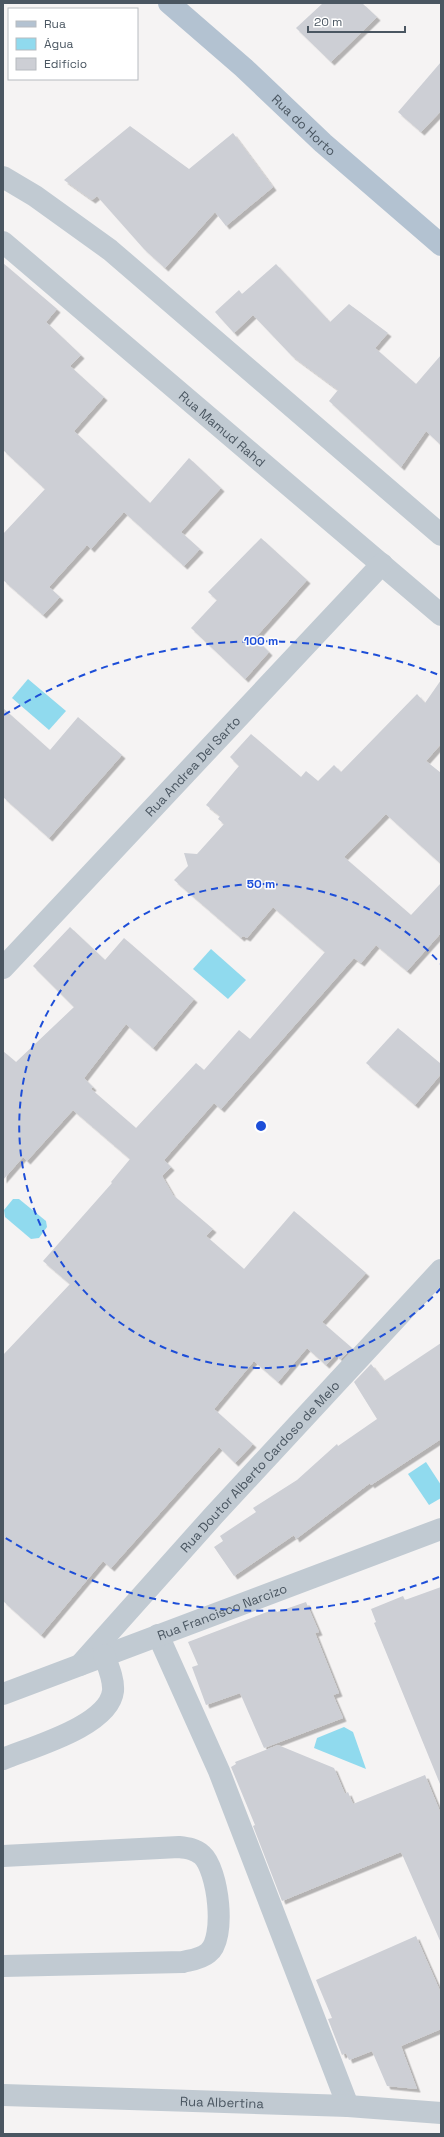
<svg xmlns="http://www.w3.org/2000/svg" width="444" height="2137" viewBox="0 0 444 2137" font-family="'Space Grotesk',sans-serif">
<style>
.water{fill:#90daee}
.building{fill:#cdcfd5;filter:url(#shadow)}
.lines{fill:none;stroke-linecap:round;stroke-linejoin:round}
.minor{stroke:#c1cad2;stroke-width:22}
.major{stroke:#b3c2d1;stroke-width:22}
.ring{fill:none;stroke:#1d4ed8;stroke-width:2;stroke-dasharray:7 5}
.labels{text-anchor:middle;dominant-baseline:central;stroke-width:3;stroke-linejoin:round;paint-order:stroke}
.street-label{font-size:13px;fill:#4a5661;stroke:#fff}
.centre{fill:#1d4ed8;stroke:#fff;stroke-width:2}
.ring-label{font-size:12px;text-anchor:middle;font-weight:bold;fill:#1d4ed8;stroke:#fff;stroke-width:3;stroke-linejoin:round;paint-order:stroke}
</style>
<defs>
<filter id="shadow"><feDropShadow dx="3.5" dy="3.5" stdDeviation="0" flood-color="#0004"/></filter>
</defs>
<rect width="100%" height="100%" fill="#f5f3f3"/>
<g class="water">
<polygon points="28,679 66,711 49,730 12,698"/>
<polygon points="211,949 246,980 228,999 193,969"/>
<polygon points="13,1199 19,1199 46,1221 47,1227 39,1238 31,1239 5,1217 4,1210"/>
<polygon points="426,1462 441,1485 441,1498 429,1505 408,1474"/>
<polygon points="344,1727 353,1732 366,1769 314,1748 317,1738"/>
</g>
<g class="building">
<polygon points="323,3 362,3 377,17 331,62 296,28"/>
<polygon points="441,62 441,111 421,132 398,112"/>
<polygon points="130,126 189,169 233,133 273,187 226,226 215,212 165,268 144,249 97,196 92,200 64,180"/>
<polygon points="3,263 57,309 46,322 81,355 70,366 104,397 74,431 150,503 189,458 221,488 181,532 200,549 184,566 124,512 91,549 87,545 49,587 60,597 43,615 3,580 3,534 45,489 3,450"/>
<polygon points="276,264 330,322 349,304 388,333 375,348 416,384 441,355 441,445 426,431 401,467 329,401 338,390 292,356 253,315 234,333 215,312 239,290 242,294"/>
<polygon points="261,538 307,580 255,638 269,652 245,679 191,628 217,600 208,592"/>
<polygon points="441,680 441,744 426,761 441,773 441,864 386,814 344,857 411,915 441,883 441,933 407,971 376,945 361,963 354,958 221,1109 214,1103 164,1160 171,1167 162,1176 173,1195 213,1229 206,1236 244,1269 294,1211 366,1273 322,1322 352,1348 340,1360 336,1354 326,1365 307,1348 278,1382 254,1361 214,1409 253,1444 235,1463 219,1447 111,1568 103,1561 41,1635 3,1601 3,1355 70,1284 43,1261 112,1183 111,1182 130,1159 73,1110 27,1161 23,1157 3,1180 3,1051 16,1062 74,1007 33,966 70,927 105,960 124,938 194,999 153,1048 126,1024 84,1078 93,1087 91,1089 136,1128 196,1063 204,1070 239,1030 250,1039 325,952 273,907 247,938 243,936 241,938 174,880 188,866 184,853 197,854 224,824 218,819 220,816 206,805 239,766 230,757 251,734 301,777 306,771 318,781 334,765 341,772 417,694 425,703"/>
<polygon points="3,708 50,750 78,717 122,755 49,838 3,797"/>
<polygon points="398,1028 441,1064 441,1074 415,1105 366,1063"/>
<polygon points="441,1343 441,1439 371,1485 370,1483 296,1539 294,1535 234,1576 214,1547 223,1541 220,1536 256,1512 253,1508 297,1480 337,1444 338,1446 377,1419 354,1382 371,1364 384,1381"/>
<polygon points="441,1587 441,1784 440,1784 374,1623 376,1622 371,1609 403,1596 405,1600"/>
<polygon points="306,1602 319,1632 315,1633 339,1693 333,1695 343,1718 264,1748 240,1693 206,1705 192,1667 198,1665 188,1642 275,1609 277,1612"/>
<polygon points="278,1745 334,1768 345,1794 348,1792 353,1804 425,1775 441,1814 441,1943 401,1852 282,1901 253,1826 255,1825 231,1767 236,1764 235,1762"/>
<polygon points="416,1936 441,1993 441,2029 401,2046 417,2089 387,2086 372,2051 349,2060 346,2053 342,2055 328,2019 332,2018 316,1980"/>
</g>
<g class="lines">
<g class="minor">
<polyline points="3,177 35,196 110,250 441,535"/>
<path id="s1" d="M3,242L441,615"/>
<path id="s2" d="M3,968L382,564"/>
<polyline points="158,1635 219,1771 348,2106"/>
<path id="s3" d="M80,1665L214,1515L441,1270"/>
<path id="s4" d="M3,1694L441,1529"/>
<path d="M3,1759C32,1747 109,1726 113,1691C114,1679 108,1666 104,1655"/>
<path d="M3,1856L179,1847C188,1848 195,1849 202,1855C218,1869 227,1939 208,1953C201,1959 191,1960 183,1962L3,1966"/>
<path id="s5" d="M3,2095L348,2106L441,2113"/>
</g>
<path class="major" id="s6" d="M169,3L244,68L323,143L441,245"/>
</g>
<g class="ring">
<path d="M441 1288A242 242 0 1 1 441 964"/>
<path d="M439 1577A485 485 0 0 1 4 1537M4 715A485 485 0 0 1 439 675"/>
</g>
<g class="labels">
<g class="street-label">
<text stroke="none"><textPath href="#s6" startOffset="182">Rua do Horto</textPath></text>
<text stroke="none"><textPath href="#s1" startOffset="288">Rua Mamud Rahd</textPath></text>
<text stroke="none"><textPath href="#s2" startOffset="277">Rua Andrea Del Sarto</textPath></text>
<text stroke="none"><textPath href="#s3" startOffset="268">Rua Doutor Alberto Cardoso de Melo</textPath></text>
<text stroke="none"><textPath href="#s4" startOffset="234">Rua Francisco Narcizo</textPath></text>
<text stroke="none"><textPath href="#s5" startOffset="219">Rua Albertina</textPath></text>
</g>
</g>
<circle cx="261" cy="1126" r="6" class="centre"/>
<g class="ring-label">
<text x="261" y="645">100 m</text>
<text x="261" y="888">50 m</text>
</g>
<rect width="444" height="2137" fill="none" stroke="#4a5661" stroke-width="8"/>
<rect x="8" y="8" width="130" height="72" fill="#ffffff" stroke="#b7bbc0"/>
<rect x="16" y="21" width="20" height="6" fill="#b3c2d1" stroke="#b7bbc0"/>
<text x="44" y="28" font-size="12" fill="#4a5661">Rua</text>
<rect x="16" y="38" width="20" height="12" fill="#90daee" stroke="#b7bbc0"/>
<text x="44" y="48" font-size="12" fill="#4a5661">Água</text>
<rect x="16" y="58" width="20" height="12" fill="#cdcfd5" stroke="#b7bbc0"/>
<text x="44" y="68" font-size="12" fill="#4a5661">Edifício</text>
<path d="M308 26v6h97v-6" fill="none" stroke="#4a5661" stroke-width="2"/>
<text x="314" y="26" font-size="12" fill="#4a5661" stroke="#ffffff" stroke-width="3" paint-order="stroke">20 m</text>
</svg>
